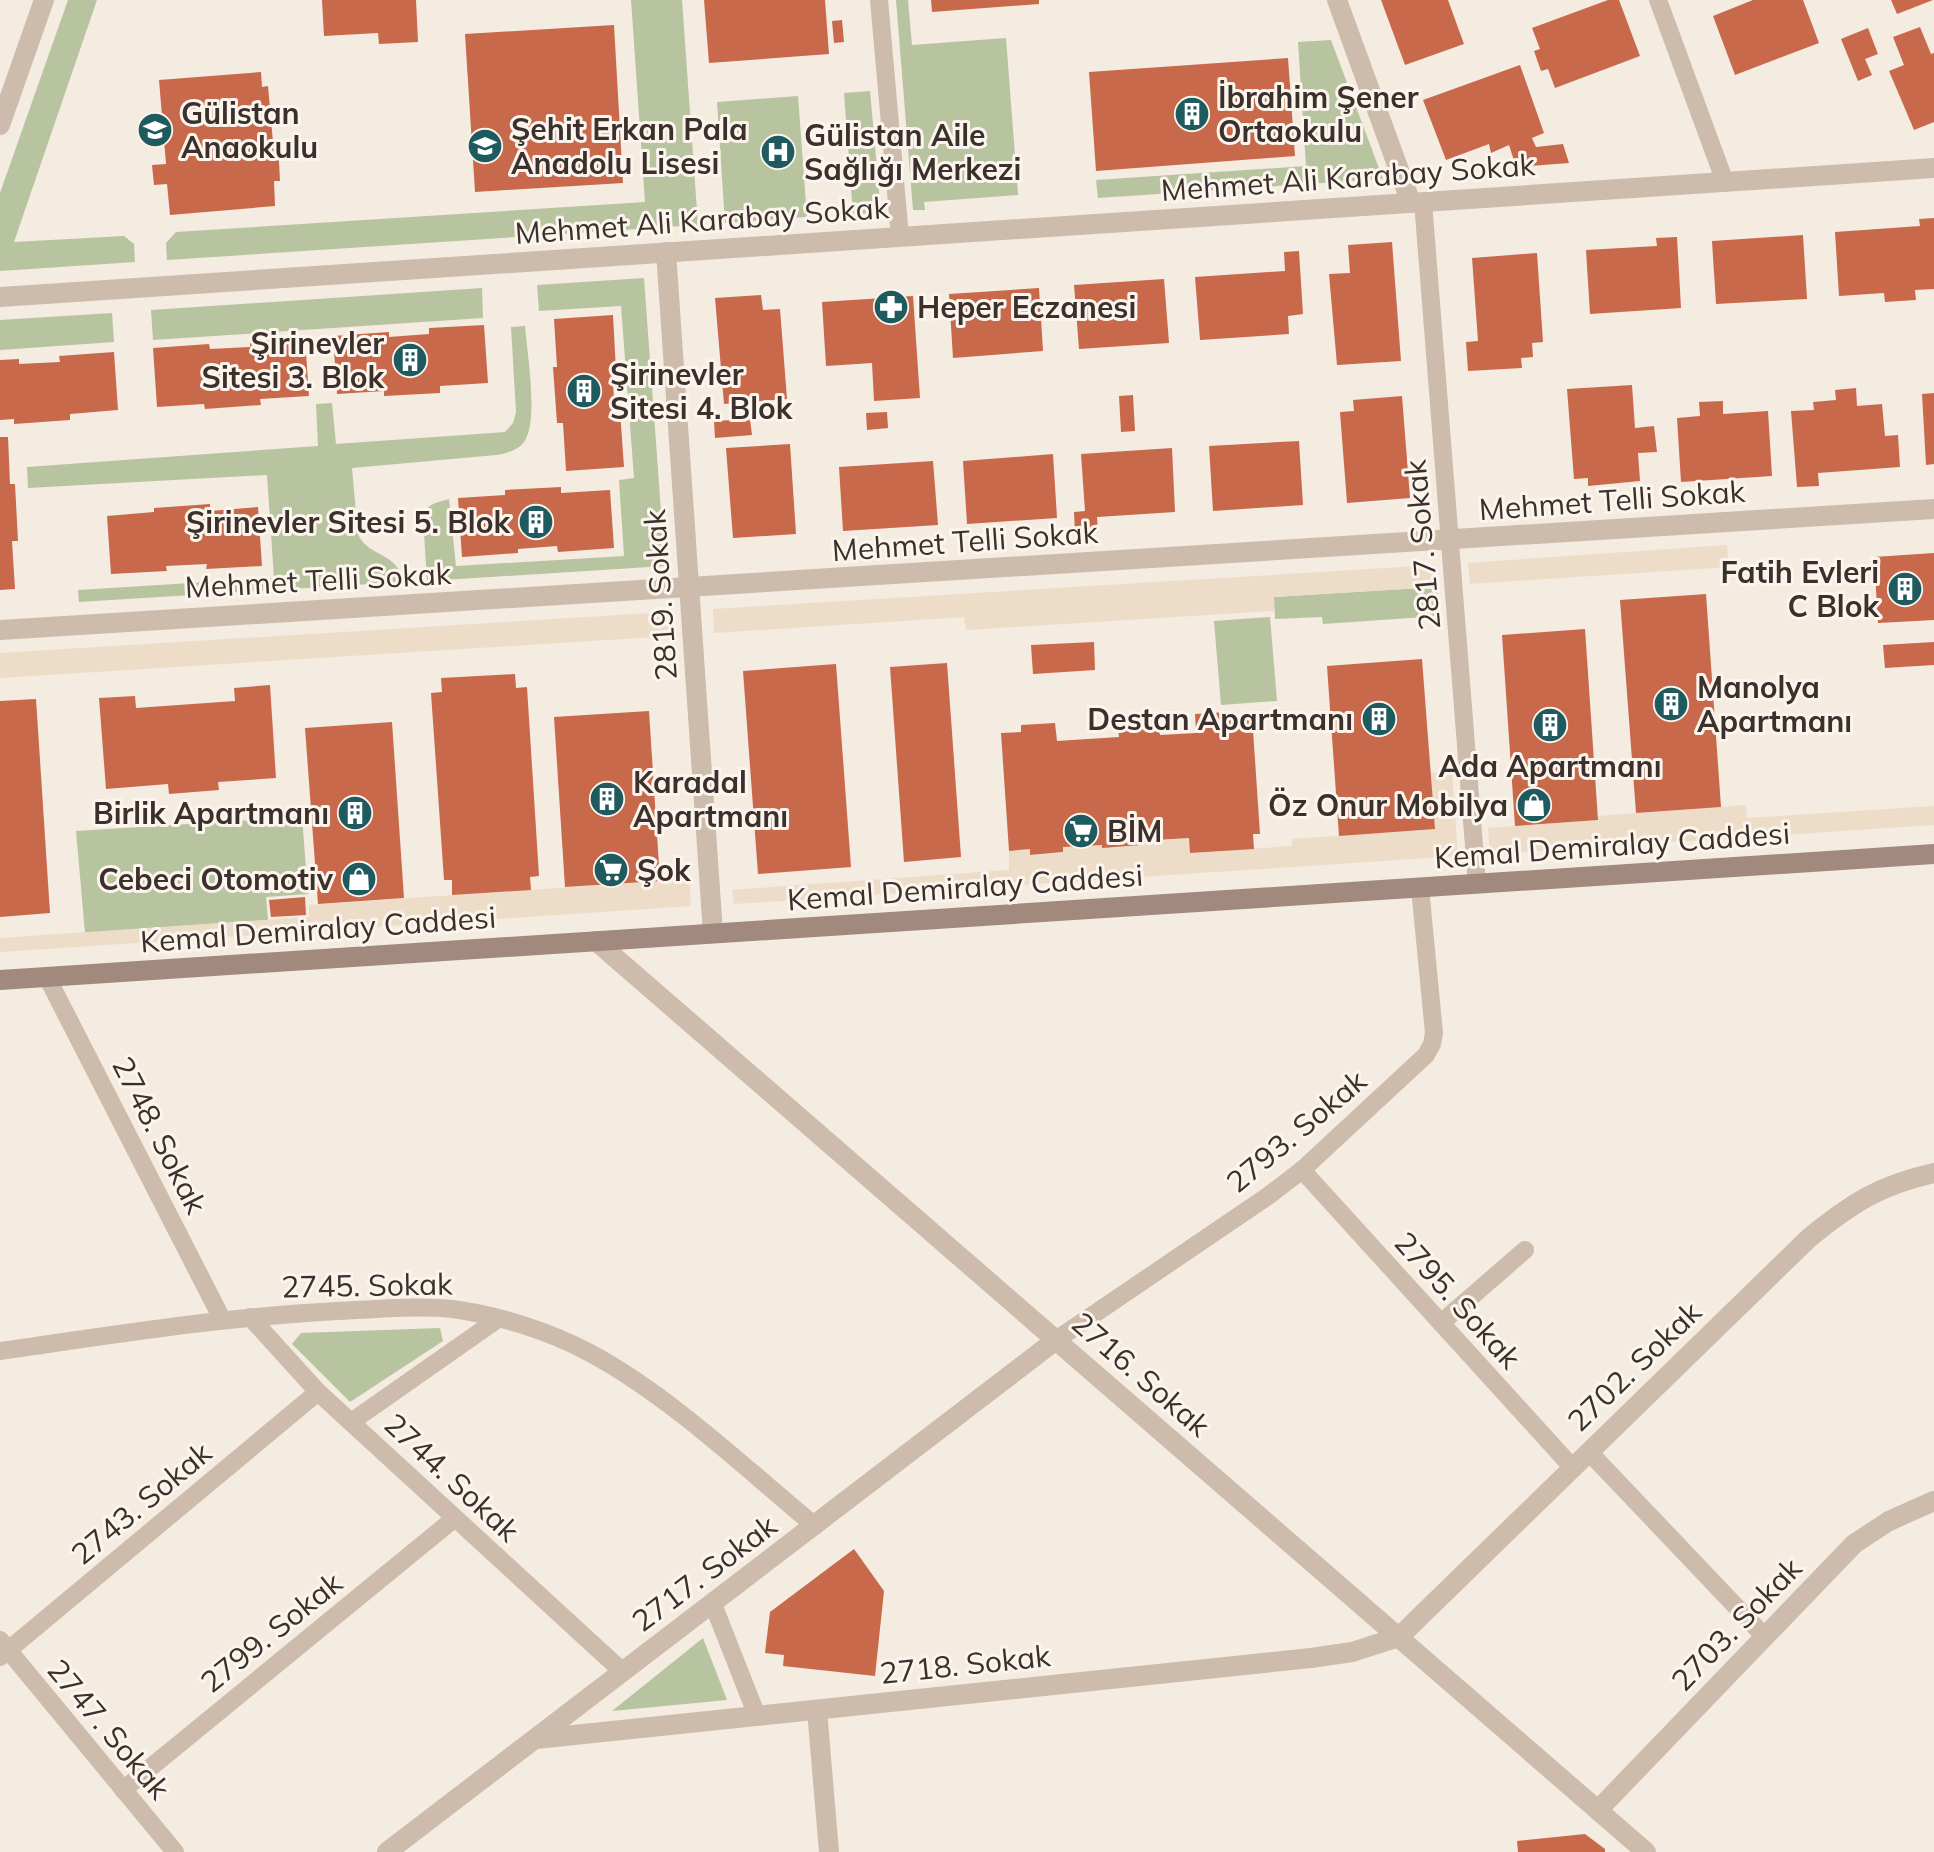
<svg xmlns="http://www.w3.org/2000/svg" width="1934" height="1852" viewBox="0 0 1934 1852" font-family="Mulish,sans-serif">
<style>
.green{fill:#b8c4a0}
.plaza{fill:#ecdcc8}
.building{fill:#c8694b}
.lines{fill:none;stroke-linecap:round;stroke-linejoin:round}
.lane{stroke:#cdbbac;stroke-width:18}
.street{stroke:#cdbbac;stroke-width:20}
.secondary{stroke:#a18a7d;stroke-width:20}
.labels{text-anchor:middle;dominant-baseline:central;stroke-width:6;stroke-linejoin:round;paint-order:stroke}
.poi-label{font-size:30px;font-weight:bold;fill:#3b302b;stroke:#fbf5ee;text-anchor:start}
.street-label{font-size:30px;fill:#3b302b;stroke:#fbf5ee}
</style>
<rect width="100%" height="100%" fill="#f4ebe1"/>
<g class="green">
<polygon points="68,0 97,0 14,242 124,236 134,244 135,262 0,271 0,193"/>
<polygon points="631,0 682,0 698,225 167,260 166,243 176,232 645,202"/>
<polygon points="896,0 908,0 912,45 1006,38 1018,195 924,202 925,210 913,210"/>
<polygon points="1331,40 1383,179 1098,198 1096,180 1306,166 1298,42"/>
<polygon points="870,91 881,213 853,214 844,93"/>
<polygon points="798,96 807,217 725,223 717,102"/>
<path d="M644,278L665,566L427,581L423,517C427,503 436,503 449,499L456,566L624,556L619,480L634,478L621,306L539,311L537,285Z"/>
<polygon points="482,288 483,318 153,340 151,310"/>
<polygon points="112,313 114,342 0,350 0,320"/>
<path d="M525,326C527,352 539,422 524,442C517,451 507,453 496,455L352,468L358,534C368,558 400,552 402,582L79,602L78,590L274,578L267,475L28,488L27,467L318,446L316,404L332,403L336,444L505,432L513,423L516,412L511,327Z"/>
<polygon points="1437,587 1439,616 1323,624 1322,617 1275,619 1274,597"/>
<polygon points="1270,617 1277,701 1221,705 1214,621"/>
<polygon points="302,817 308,894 266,897 268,920 85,933 76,831"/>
<polygon points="440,1328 443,1341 350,1402 292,1344 301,1333"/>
<polygon points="703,1638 727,1700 612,1711"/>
</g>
<g class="plaza">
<polygon points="1727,545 1729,567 1470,584 1468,563"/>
<polygon points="1435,565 1437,587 1274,597 1274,611 966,630 964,617 714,633 713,609"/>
<polygon points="669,612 671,636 0,678 0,653"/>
<polygon points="1452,772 1458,856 734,904 732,890 1009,870 1009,851 1030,849 1031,855 1062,853 1063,847 1102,845 1102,847 1189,838 1191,853 1292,846 1292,839 1434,829 1430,773"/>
<polygon points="1746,805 1747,818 1934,806 1934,825 1490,854 1488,828 1598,820 1598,816"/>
<polygon points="689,879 691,906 0,952 0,938 309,917 309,905"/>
</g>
<g class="building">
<polygon points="322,0 416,0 418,42 379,44 378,33 324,36"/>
<polygon points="704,0 825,0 829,54 709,63"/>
<polygon points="931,0 1039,0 1039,4 932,12"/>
<polygon points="1381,0 1448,0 1464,44 1405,65"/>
<polygon points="1608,0 1619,0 1640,56 1555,88 1548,69 1541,71 1534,51 1540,49 1532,28"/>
<polygon points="1753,0 1803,0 1819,43 1735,75 1713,16"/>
<polygon points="1891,0 1933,0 1897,14"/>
<polygon points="842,20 844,42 834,43 832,21"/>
<polygon points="614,25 623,183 475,192 465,34"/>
<polygon points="1920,27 1931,54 1934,53 1934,122 1914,130 1889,71 1904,65 1893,37"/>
<polygon points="1868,28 1878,54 1865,59 1872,75 1858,81 1841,39"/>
<polygon points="1288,58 1295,156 1096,171 1089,72"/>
<polygon points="1520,65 1544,133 1532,138 1536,147 1563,144 1569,163 1516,167 1509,145 1491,153 1489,144 1446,160 1423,100"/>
<polygon points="261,72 262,87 268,86 273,142 278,142 280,181 274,181 275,206 170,215 167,184 154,185 152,165 166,164 159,80"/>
<polygon points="1934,218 1934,289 1915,290 1916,300 1885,302 1884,293 1839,296 1835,232 1920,226 1919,219"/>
<polygon points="1803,235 1807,299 1716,304 1712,241"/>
<polygon points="1677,237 1681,308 1590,314 1586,250 1657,246 1656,238"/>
<polygon points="1392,242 1401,361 1337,365 1329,274 1350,273 1348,245"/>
<polygon points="1299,251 1303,314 1288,316 1289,334 1200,340 1195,277 1285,271 1284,252"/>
<polygon points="1537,253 1543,342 1532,343 1533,357 1521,358 1522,368 1468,371 1466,342 1478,341 1472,258"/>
<polygon points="1164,279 1169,343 1079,349 1074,285"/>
<polygon points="1039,288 1043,351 953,358 949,294"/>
<polygon points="761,295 763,310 780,309 787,399 724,404 715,298"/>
<polygon points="913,296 920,398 874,401 872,363 826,366 822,302"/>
<polygon points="613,315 616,371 612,371 615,412 620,411 624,467 566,471 563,423 557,423 553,367 557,367 554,319"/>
<polygon points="484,325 488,383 440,386 440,393 384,396 384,391 337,394 333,336 389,332 389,337 429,334 429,328"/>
<polygon points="305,338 309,396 260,399 261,405 205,409 204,404 157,407 153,348 209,344 210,349 250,347 250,341"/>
<polygon points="114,352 118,410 70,414 70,420 14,424 14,419 0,420 0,360 19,359 19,364 60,362 59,356"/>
<polygon points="1632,385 1635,428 1654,426 1657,452 1638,453 1640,481 1588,486 1588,478 1574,479 1567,389"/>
<polygon points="1856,388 1857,406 1882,404 1885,436 1898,435 1900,467 1818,473 1819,486 1797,487 1791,411 1814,410 1813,402 1836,400 1835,390"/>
<polygon points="1934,393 1934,464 1926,465 1922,394"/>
<polygon points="1133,395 1135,431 1121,432 1119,396"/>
<polygon points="1402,396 1410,498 1347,503 1340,412 1354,411 1353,400"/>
<polygon points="1723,401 1723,414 1768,411 1772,476 1681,482 1677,418 1700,416 1699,402"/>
<polygon points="887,412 888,428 867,430 866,413"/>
<polygon points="750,419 752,435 715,438 714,421"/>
<polygon points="0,437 8,437 10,484 15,484 18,541 12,541 15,589 0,590"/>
<polygon points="1299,441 1303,505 1213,511 1209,446"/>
<polygon points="790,444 796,534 733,538 726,448"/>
<polygon points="1172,448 1175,512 1097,517 1098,532 1075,533 1074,512 1085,511 1081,454"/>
<polygon points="1053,454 1057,518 967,524 963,461"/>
<polygon points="933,461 938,525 843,531 839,467"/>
<polygon points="561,487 561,493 610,490 614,548 558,552 557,546 518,549 518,553 462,557 458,498 505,495 505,490"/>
<polygon points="210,504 210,511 258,507 262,566 206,569 207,564 166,566 167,571 111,574 107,516 154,512 154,508"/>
<polygon points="1934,553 1934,620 1878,623 1874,557"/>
<polygon points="1706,594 1721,807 1636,813 1620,600"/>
<polygon points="1585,629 1598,820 1515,826 1502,635"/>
<polygon points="1094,642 1095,670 1033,674 1031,645"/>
<polygon points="1934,642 1934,665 1885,668 1883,645"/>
<polygon points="1422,659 1435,829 1339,836 1327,666"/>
<polygon points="947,663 961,857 904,862 890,667"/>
<polygon points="836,664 851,867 758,874 743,671"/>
<polygon points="515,674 516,688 527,687 539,876 530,877 531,890 452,895 452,880 444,880 431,693 442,692 441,678"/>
<polygon points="270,685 276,778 218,782 219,790 169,794 168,784 106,789 99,698 135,696 136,708 235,701 234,688"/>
<polygon points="36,699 50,913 0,917 0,701"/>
<polygon points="649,711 660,881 565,887 554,717"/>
<polygon points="1228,712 1228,717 1252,715 1260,834 1253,834 1254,849 1190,853 1189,838 1140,841 1140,845 1102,848 1102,845 1063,847 1063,852 1030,855 1030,849 1009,851 1001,733 1021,732 1021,725 1055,723 1057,741 1119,737 1117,722 1158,719 1160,735 1196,733 1195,714"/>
<polygon points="392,722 404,898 318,904 305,728"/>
<polygon points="305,897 306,915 271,917 269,900"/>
<polygon points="854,1549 884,1591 875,1676 783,1666 784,1655 765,1653 770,1612"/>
<polygon points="1585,1834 1605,1849 1605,1852 1518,1852 1517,1841"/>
</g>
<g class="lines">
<g class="lane">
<polyline points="879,0 900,237"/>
<polyline points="1658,0 1725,182"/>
<polyline points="1423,202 1477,884"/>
<polyline points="47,977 222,1319"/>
<polyline points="1302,1170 1572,1467"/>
<polyline points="250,1317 318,1392 623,1672"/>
<polyline points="1441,1323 1525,1250"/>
<polyline points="1056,1340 1268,1196 1302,1170 1426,1055 1432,1044 1434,1033 1420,888"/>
<path d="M0,1351C112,1335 223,1317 337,1311C375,1310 414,1305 452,1309C498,1315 549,1331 590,1353C670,1396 745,1468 815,1526"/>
<polyline points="351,1422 498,1319"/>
<polyline points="1589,1452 1765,1637"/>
<polyline points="713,1604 757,1716"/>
<polyline points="0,1640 175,1852"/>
<polyline points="0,1657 318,1392"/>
<polyline points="123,1790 455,1518"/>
</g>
<g class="street">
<polyline points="1337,0 1411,203"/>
<polyline points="0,125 44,0"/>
<polyline points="666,252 713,933"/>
<polyline points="0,297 1934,168"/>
<polyline points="0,630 1934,509"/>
<polyline points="596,941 1646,1852"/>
<polyline points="817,1710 829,1852"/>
<path d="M536,1739L1311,1658L1352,1652L1399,1637L1809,1238C1852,1203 1880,1185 1934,1173"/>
<polyline points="1598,1810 1854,1544 1889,1521 1934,1501"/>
<polyline points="387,1852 1056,1340"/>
</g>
<polyline class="secondary" points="0,980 1934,854"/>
</g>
<defs>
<symbol id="building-disc" viewBox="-11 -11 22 22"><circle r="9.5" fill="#1f5a5e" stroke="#fbf5ee"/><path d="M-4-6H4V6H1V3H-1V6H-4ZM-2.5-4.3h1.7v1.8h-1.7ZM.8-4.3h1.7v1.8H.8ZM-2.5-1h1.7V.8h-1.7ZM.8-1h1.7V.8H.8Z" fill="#fff"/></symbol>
<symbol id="school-disc" viewBox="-11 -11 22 22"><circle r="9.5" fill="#1f5a5e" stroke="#fbf5ee"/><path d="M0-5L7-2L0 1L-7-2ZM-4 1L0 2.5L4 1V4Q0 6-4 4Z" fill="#fff"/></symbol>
<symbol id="hospital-disc" viewBox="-11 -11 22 22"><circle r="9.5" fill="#1f5a5e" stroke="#fbf5ee"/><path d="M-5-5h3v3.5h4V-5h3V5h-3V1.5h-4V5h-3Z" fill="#fff"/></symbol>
<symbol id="pharmacy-disc" viewBox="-11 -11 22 22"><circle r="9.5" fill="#1f5a5e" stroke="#fbf5ee"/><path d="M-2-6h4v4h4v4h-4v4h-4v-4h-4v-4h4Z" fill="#fff"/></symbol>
<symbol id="shop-disc" viewBox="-11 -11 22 22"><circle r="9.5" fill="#1f5a5e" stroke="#fbf5ee"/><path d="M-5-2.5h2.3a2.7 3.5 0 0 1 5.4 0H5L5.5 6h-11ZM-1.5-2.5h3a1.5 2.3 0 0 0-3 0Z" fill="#fff"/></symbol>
<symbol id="supermarket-disc" viewBox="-11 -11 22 22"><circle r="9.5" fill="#1f5a5e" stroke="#fbf5ee"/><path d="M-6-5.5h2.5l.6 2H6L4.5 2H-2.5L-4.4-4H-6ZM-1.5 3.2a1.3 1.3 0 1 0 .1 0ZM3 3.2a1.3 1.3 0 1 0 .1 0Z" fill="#fff"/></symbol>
</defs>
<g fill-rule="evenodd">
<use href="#building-disc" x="1172" y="94" width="40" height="40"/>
<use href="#school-disc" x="135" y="110" width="40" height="40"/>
<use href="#school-disc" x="465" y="126" width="40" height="40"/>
<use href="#hospital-disc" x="758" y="132" width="40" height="40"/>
<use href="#pharmacy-disc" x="871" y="287" width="40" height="40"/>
<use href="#building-disc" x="390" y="340" width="40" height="40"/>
<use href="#building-disc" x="564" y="371" width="40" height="40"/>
<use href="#building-disc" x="516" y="502" width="40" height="40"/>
<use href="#building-disc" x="1885" y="569" width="40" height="40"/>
<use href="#building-disc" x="1651" y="684" width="40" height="40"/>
<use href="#building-disc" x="1359" y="699" width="40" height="40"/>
<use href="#building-disc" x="1530" y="705" width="40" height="40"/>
<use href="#building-disc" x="587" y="779" width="40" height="40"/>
<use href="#shop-disc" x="1514" y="785" width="40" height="40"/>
<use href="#building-disc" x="335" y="793" width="40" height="40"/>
<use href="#supermarket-disc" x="1061" y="811" width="40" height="40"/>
<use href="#supermarket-disc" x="591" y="850" width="40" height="40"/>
<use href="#shop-disc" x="339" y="859" width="40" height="40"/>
</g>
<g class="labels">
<g class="poi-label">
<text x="1218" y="97">İbrahim Şener<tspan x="1218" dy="34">Ortaokulu</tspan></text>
<text x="181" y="113">Gülistan<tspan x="181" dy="34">Anaokulu</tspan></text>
<text x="511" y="129">Şehit Erkan Pala<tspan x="511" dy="34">Anadolu Lisesi</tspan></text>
<text x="804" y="135">Gülistan Aile<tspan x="804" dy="34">Sağlığı Merkezi</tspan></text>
<text x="917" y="307">Heper Eczanesi</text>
<text x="384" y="343" text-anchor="end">Şirinevler<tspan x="384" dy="34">Sitesi 3. Blok</tspan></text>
<text x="610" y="374">Şirinevler<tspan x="610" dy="34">Sitesi 4. Blok</tspan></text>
<text x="510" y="522" text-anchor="end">Şirinevler Sitesi 5. Blok</text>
<text x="1879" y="572" text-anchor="end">Fatih Evleri<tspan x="1879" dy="34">C Blok</tspan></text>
<text x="1697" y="687">Manolya<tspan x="1697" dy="34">Apartmanı</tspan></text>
<text x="1353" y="719" text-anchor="end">Destan Apartmanı</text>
<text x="1550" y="766" text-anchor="middle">Ada Apartmanı</text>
<text x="633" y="782">Karadal<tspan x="633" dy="34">Apartmanı</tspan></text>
<text x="1508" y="805" text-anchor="end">Öz Onur Mobilya</text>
<text x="329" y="813" text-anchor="end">Birlik Apartmanı</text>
<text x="1107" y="831">BİM</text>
<text x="637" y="870">Şok</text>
<text x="333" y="879" text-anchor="end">Cebeci Otomotiv</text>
</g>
<g class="street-label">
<text transform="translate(1348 177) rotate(-4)">Mehmet Ali Karabay Sokak</text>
<text transform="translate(702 220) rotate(-4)">Mehmet Ali Karabay Sokak</text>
<text transform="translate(1612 500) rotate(-4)">Mehmet Telli Sokak</text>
<text transform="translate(965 541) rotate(-4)">Mehmet Telli Sokak</text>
<text transform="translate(1422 545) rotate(-95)">2817. Sokak</text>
<text transform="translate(318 580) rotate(-3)">Mehmet Telli Sokak</text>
<text transform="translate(660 595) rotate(-94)">2819. Sokak</text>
<text transform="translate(1612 845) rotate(-4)">Kemal Demiralay Caddesi</text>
<text transform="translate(965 887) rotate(-4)">Kemal Demiralay Caddesi</text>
<text transform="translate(318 929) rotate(-4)">Kemal Demiralay Caddesi</text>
<text transform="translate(1296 1131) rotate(-40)">2793. Sokak</text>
<text transform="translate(160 1135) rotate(63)">2748. Sokak</text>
<text transform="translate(367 1285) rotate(-1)">2745. Sokak</text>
<text transform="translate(1458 1300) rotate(48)">2795. Sokak</text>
<text transform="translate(1634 1366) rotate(-44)">2702. Sokak</text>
<text transform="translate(1141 1374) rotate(41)">2716. Sokak</text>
<text transform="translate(452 1477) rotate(43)">2744. Sokak</text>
<text transform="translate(141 1503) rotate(-40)">2743. Sokak</text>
<text transform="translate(704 1573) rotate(-37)">2717. Sokak</text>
<text transform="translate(1736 1624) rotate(-46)">2703. Sokak</text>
<text transform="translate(271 1632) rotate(-39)">2799. Sokak</text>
<text transform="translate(965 1664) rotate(-6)">2718. Sokak</text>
<text transform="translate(109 1729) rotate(50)">2747. Sokak</text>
</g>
</g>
</svg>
